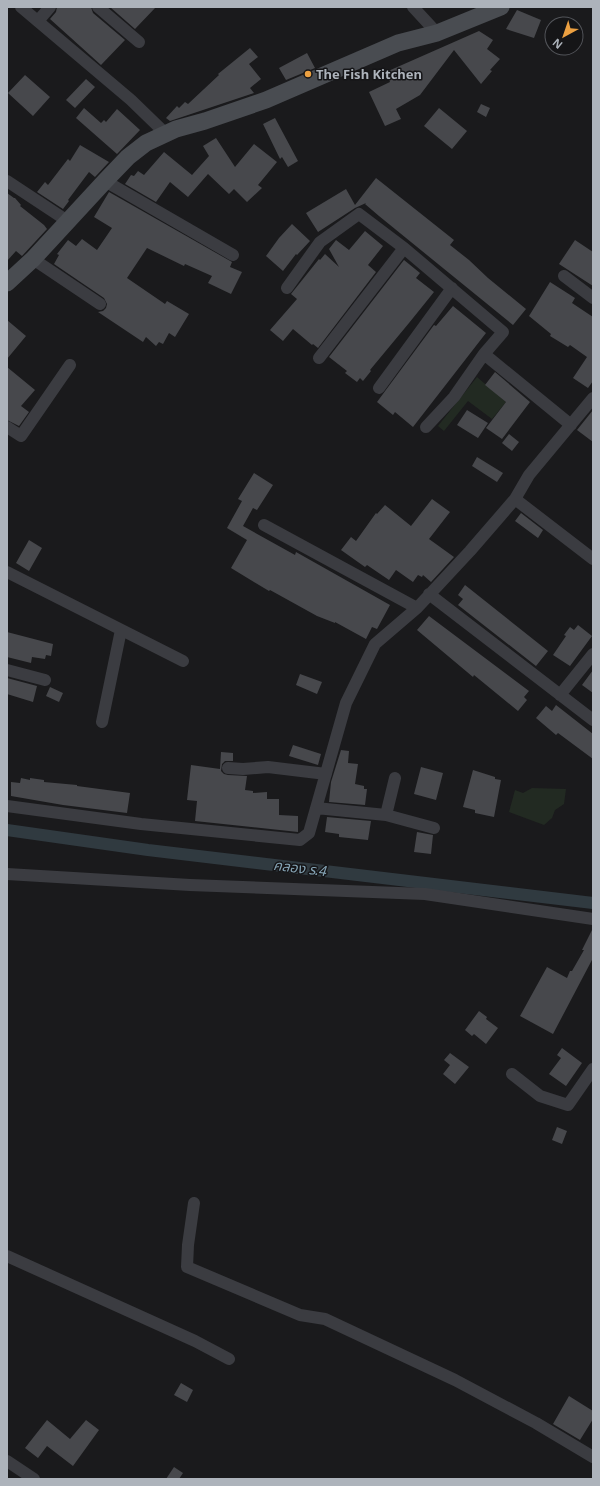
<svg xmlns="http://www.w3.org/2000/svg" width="600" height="1486" viewBox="0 0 600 1486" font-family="'Noto Sans','Noto Sans Thai',sans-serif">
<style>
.green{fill:#222a22}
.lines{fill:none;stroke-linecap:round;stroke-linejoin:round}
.canal{stroke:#303a40;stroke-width:12}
.building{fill:#47484c}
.street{stroke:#3b3c41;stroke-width:12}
.secondary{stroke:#494c51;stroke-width:17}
.poi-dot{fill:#eca041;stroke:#151517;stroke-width:1.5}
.labels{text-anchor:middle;stroke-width:3;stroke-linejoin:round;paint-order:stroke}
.poi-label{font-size:13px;font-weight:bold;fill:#adb3bb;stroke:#151517;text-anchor:start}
.water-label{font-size:14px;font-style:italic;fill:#85a3b4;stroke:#151517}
</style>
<rect width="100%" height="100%" fill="#1a1a1c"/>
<path class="green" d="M477,377l29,25 -14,17 -24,-18 -24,30 -6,-5z
M532,788l34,1 -2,15 -9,6 -3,8 -8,7 -35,-13 6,-22 8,3z"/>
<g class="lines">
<path class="canal" d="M7,830l141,20 445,53"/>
</g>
<path class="building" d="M57,7h34l2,6 32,27 -24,25 -51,-46 6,-7z
M110,7h46l-21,22z
M517,10l24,10 -7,18 -28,-9z
M479,31l14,9 -6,9 13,10 -10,11 2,1 -11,13 -27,-34 -34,45 -24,14 5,10 -16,7 -16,-34 21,-10 -4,-10z
M250,48l8,9 -9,7 12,15 -11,9 4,5 -84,28 -4,-3 11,-12 2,2 6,-6 3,2 31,-29 -1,-1z
M307,53l8,15 -29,12 -7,-12z
M25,75l25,22 -17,19 -25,-23z
M86,79l9,8 -20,21 -9,-8z
M481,104l9,4 -4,9 -9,-5z
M84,108l17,15 3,-3 2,2 11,-13 23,21 -23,24 -41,-36z
M439,108l28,23 -15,18 -28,-23z
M275,118l23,43 -10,6 -6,-10 -2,2 -17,-35z
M216,138l19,29 19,-23 23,18 -19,23 4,3 -15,14 -13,-13 -5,5 -21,-20 -20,23 -18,-15 -14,20 -31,-18 6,-9 3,1 4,-5 6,4 20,-23 28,23 17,-19 -6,-10z
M80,145l29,17 -14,15 -6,-5 -21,28 1,1 -6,8 -26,-17 8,-10 3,3 20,-26 2,2z
M376,178l78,62 -4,5 19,15 19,18 38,31 -13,16 -134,-109 -14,-12 1,-1 -11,5 -37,24 -12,-19 40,-24 9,16z
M109,192l123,70 -2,5 12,5 -11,22 -23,-11 4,-7 -27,-12 -1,2 -37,-18 -20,30 38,26 2,-3 22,13 -14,23 -6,-4 -6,11 -4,-2 -3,4 -10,-9 -3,5 -45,-30 5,-1 3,-3 1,-4 -3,-6 -50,-34 5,-9 -2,-1 11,-14 8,6 6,-7 15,11 15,-22 -18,-11z
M7,193l7,5h1l6,7 -1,1 24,19 3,4 -25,27 -6,-5 -9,10z
M292,224l18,17 -13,14 -1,-1 -13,17 -17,-15 13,-18z
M365,231l18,15 -15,19 8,7 -58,76 -5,-4 -1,1 -19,-16 -10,12 -13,-11 27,-31 -6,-5 28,-35 1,1 5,-6 14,13 -10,-18 7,-9 13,10z
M575,240l18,12v34l-34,-22z
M404,260l16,13 -4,5 18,14 -25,31 -39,47 1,1 -8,10 -3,-3 -3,4 -12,-9 2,-2 -18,-14z
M550,282l25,16 -3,5 21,14v64l-5,7 -15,-10 14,-21 -17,-12 -2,2 -18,-11 1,-2 -22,-18z
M453,306l33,27 -73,94 -18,-15 -2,3 -16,-13 57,-77 2,1z
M7,320l19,16 -19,23z
M7,367l28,23 -14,16 8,6 -10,14 -12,-6z
M495,372l35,30 -28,37 -16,-11 20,-26 -21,-17z
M467,410l21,13 -10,15 -21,-13z
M593,410v32l-16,-12z
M509,434l10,8 -7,9 -10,-8z
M477,457l26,16 -6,9 -25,-16z
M254,473l19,12 -16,25 -4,-2 -10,18 52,29 1,-3 94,53 -13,24 -5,-2 -6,12 -31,-17v1l-18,-7 -47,-26 -1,1 -38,-23 16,-28 -20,-12 15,-27 -4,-2z
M432,499l18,13 -21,27 25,18 -23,25 -8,-7 -1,2 -4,-2 -5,7 -17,-12 -7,10 -22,-15 -2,2 -24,-17 10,-13 5,4 20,-28 1,1 8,-9 26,21z
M521,513l22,17 -5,8 -23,-17z
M29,540l13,8 -13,23 -13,-8z
M465,585l83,66 -12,15 -78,-61 5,-6 -5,-4z
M429,616l100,75 -5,6 3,3 -9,11 -44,-36 -1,2 -56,-47z
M578,625l14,11 -22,30 -17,-11 13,-19 -2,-1 6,-8 4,3z
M7,632l46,12 -2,12 -5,-1 -1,4 -13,-2 -1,6 -24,-6z
M593,670v23l-11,-8z
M300,674l22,8 -5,12 -21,-9z
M7,678l30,8 -4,16 -26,-8z
M50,687l13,6 -4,9 -13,-6z
M556,705l37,29v25l-35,-26 -2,2 -20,-17 10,-12 6,5z
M293,745l28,9 -3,11 -29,-9z
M341,750l8,1 -1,12 10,1 -3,20 9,2v3h3l-2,16 -36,-3 2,-20z
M221,752l12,1v8h-8l-3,3 -1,7 3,3 4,1 19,1 -2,14 8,1v2l14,-1v7h12v16l19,1v16l-103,-11 2,-20 -10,-1 4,-35 29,4z
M421,767l22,6 -7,27 -22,-6z
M473,770l22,7v2l6,1 -7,37 -19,-4v-3l-12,-3z
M21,778l9,2v-2l14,2v2l33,3v1l53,7 -3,20 -64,-8 -52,-9v-14l9,1z
M327,817l44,4 -3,19 -29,-3v-3l-14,-2z
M417,832l16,3 -2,19 -17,-2z
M593,928v30l-40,76 -33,-18 27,-49 20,11 3,-7h2l12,-21h-2z
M479,1011l8,6 -1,2 12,9 -12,16 -12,-10 -2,2 -7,-6z
M562,1048l20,15 -16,23 -17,-12 12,-16 -4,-3z
M450,1053l19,14 -14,17 -12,-10 7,-9 -6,-5z
M557,1127l10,4 -5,13 -10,-4z
M181,1383l12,7 -6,12 -13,-7z
M569,1396l24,15v8l-13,21 -27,-16z
M47,1420l23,19 16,-19 13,10 -26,36 -26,-20 -9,12 -13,-10z
M174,1467l9,6 -4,6h-13z"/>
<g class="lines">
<path class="street" d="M21,7l110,93 34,33
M98,7l41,35
M413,7l24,26
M38,21l12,-14
M7,181l62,41
M105,181l128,74
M33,259l67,45
M564,276l29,22
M287,288l33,-46 39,-28 45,34 99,84 -19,22 87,71
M319,358l85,-110
M379,388l73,-100
M7,427l14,9 49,-71
M426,427l28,-30 30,-43
M515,499l78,60
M264,525l153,83
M7,572l176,89
M429,594l164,126
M7,670l38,10
M560,695l33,-41
M102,722l19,-92
M228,768l15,1 25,-2 58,7
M7,806l134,18 159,16 9,-7 37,-130 29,-59 42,-36 53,-57 45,-52 14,-24 64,-77
M316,808l70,7 48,13
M386,815l9,-37
M7,874l183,11 235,9 168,25
M512,1074l28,22 28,9 25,-36
M194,1203l-6,42 -1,22 113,48 25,4 130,61 81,43 57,34
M7,1256l188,85 34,18
M7,1461l27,18"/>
<path class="secondary" d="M7,283l26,-24 72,-78 23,-24 18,-14 30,-14 29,-8 61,-21 132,-57 39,-10 64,-26"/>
</g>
<circle class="poi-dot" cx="308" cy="74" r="4"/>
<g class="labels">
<g class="poi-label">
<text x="316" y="79">The Fish Kitchen</text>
</g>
<g class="water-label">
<text transform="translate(300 868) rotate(7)" y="5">คลอง ร.4</text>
</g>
</g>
<rect width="600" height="1486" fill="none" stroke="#adb3bb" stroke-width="16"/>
<g transform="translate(564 36) rotate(220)"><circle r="19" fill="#151517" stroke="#525459"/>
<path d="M0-3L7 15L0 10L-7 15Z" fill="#eca041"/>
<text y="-6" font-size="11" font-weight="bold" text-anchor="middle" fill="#adb3bb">N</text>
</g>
</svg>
